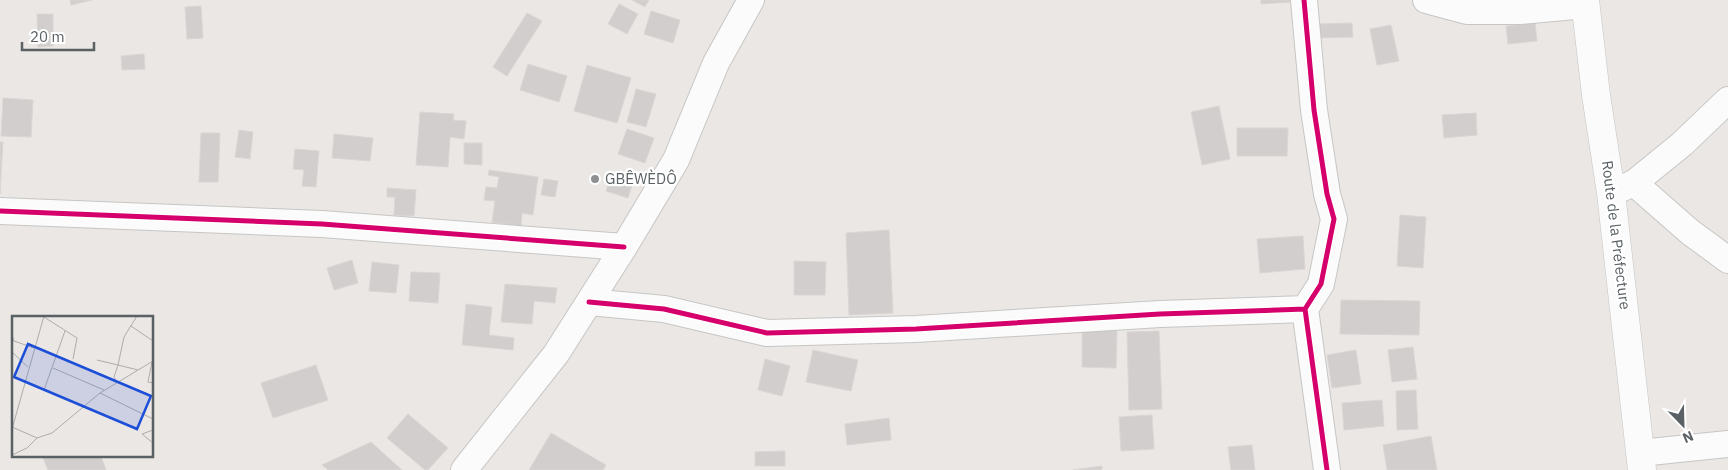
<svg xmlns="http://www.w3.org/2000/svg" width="1728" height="470" viewBox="0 0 1728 470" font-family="'IBM Plex Sans',sans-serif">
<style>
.building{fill:#d1cecd;stroke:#dad6d4}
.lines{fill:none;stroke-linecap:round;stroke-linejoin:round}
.street-casing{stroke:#c6c6c5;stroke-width:28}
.secondary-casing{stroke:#c4c5c4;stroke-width:29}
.street{stroke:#fcfbfb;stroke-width:26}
.secondary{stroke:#fcfbfb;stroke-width:28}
.cycleway-casing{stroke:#fff;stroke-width:8}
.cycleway{stroke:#d6006c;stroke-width:5}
.poi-dot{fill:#8d9091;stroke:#fff;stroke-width:2}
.labels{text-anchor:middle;stroke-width:4.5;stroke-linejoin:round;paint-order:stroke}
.poi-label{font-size:15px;fill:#5a6164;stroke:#fff;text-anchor:start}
.street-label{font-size:15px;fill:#5a6164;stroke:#fff}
.inset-road{fill:none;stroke:#adadad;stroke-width:1}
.view{fill:#1d4ed8;fill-opacity:0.15;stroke:#1d4ed8;stroke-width:2.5}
.inset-edge{fill:none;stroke:#5a6164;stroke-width:2.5}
</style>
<rect width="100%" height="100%" fill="#ebe7e4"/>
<path class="building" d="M70,0h22l-21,5z
M632,0h17l-4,7z
M1261,0h29v2l-29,2z
M619,4l19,10 -11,20 -19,-10z
M201,6l2,32 -16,1 -2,-32z
M651,11l29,9 -7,23 -29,-9z
M527,13l15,8 -35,55 -14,-9z
M37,14h16v32l-15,1z
M1352,23l1,14 -34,1v-14z
M1535,23l2,18 -29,3 -2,-18z
M1391,25l8,36 -22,4 -7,-36z
M144,54l1,15 -23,1 -1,-14z
M528,64l39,12 -8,26 -39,-12z
M587,65l44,13 -14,45 -43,-12z
M636,89l20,5 -10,33 -19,-5z
M3,98l30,2 -2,37 -30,-1z
M1219,106l11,53 -28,6 -11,-53z
M420,112l34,2 -1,6 13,1 -2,18 -14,-2 -2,30 -32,-2z
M1476,113l1,22 -33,3 -2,-23z
M1237,128h51l-1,28h-50z
M627,129l27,9 -9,25 -27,-9z
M239,130l14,2 -3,27 -15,-2z
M201,133h19l-2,49h-19z
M334,134l39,4 -3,23 -38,-3z
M0,142h3l-3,52z
M464,143h18v22l-18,-1z
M295,149l24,2 -3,36 -14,-1 2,-16 -11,-1z
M489,170l49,7 -5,38 -11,-2 -1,13 -29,-4 3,-21 -11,-1 2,-13 11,1 2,-11 -11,-2z
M611,176l22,6 -5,16 -22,-7z
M544,179l14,2 -3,16 -14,-2z
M387,188l29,2 -2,26 -20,-1 1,-18h-8z
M1400,215l26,2 -3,51 -26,-2z
M889,230l4,83 -44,2 -3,-82z
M1303,236l2,33 -45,4 -3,-34z
M352,260l6,23 -24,7 -7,-22z
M794,261l32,1 -1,33h-31z
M372,262l27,3 -3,28 -27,-2z
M411,272l29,1 -2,30 -29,-2z
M505,284l52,4 -2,15 -21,-2 -2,23 -31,-2z
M1341,300l79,1 -1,34 -79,-1z
M466,304l26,3 -3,28 25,3 -1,12 -51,-5z
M1082,330h35l-1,38 -34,-1z
M1159,331l3,78 -33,1 -2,-78z
M1413,347l4,32 -25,3 -4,-32z
M813,350l45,10 -7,31 -45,-9z
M1356,350l5,34 -29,4 -5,-33z
M765,359l25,7 -8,30 -24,-6z
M316,365l12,35 -55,18 -12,-35z
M1416,390l2,39 -21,1 -1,-39z
M1382,400l2,26 -40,4 -2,-27z
M408,414l40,34 -20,22h-3l-38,-32z
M1152,415l2,34 -33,2 -2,-34z
M889,418l2,22 -44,5 -2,-21z
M551,433l55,32 -3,5h-74z
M1431,436l6,34h-50l-4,-25z
M371,442l31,28h-74l-6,-5z
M1252,445l3,25h-24l-3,-23z
M785,451v15h-30v-14z
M47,456h54l5,14h-58l-5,-12z
M1102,466v4h-29z"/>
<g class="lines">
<g class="street-casing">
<path id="street" d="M1304,0l10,110 13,84 7,25 -13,65 -16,25 22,161
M1426,0l41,11h53l66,-6
M1634,183l48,-39 46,-44
M1611,193l23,-10 56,49 38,28
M0,211l322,13 302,23
M589,302l75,7 103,24 149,-4 244,-15 145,-5
M1640,453l88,-9
M464,470l92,-116 68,-107 52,-87 40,-97 35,-63"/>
</g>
<g class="secondary-casing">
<path id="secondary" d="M1585,0l11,95 15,98 31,277"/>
</g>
<use href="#street" class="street"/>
<use href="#secondary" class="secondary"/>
<g class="cycleway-casing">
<path id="cycleway" d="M1304,0l10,110 13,84 7,25 -13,65 -16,25 22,161
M0,211l322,13 302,23
M589,302l75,7 103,24 149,-4 244,-15 145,-5"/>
</g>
<use href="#cycleway" class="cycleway"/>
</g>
<circle class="poi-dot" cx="595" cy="179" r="5"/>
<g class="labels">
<g class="poi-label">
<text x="605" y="184">GBÊWÈDÔ</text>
</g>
<g class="street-label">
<text transform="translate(1616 235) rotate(83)" y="5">Route de la Préfecture</text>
</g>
</g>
<g transform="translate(12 316)">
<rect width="141" height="141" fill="#ebe7e4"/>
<path class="inset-road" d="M125,0l-13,21 -6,28 20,5M32,1l33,21 -4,21M119,10l22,15M0,19l2,6 20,7M0,36l16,15M85,44l21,5 -4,12 3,6M140,46l-4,20 5,1M41,52l51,22M12,65l20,9 21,-59M88,77l53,26M0,111l25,11M0,113l32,-113M141,114l-11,4 11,9M0,139l15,-7 10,-10 15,-5 48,-40 53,-32"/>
<path class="view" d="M16,28l123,52 -14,33 -123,-52z"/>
<rect width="141" height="141" class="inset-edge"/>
</g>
<g transform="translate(1683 425) rotate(157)" stroke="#ffffff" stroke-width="4" paint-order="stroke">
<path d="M0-4L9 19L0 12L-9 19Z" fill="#5a6164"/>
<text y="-8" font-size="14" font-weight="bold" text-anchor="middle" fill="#5a6164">N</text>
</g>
<path d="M22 42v8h72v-8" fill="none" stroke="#5a6164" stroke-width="2.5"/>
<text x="30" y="42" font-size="15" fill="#5a6164" stroke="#ffffff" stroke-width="4" paint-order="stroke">20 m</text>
</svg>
